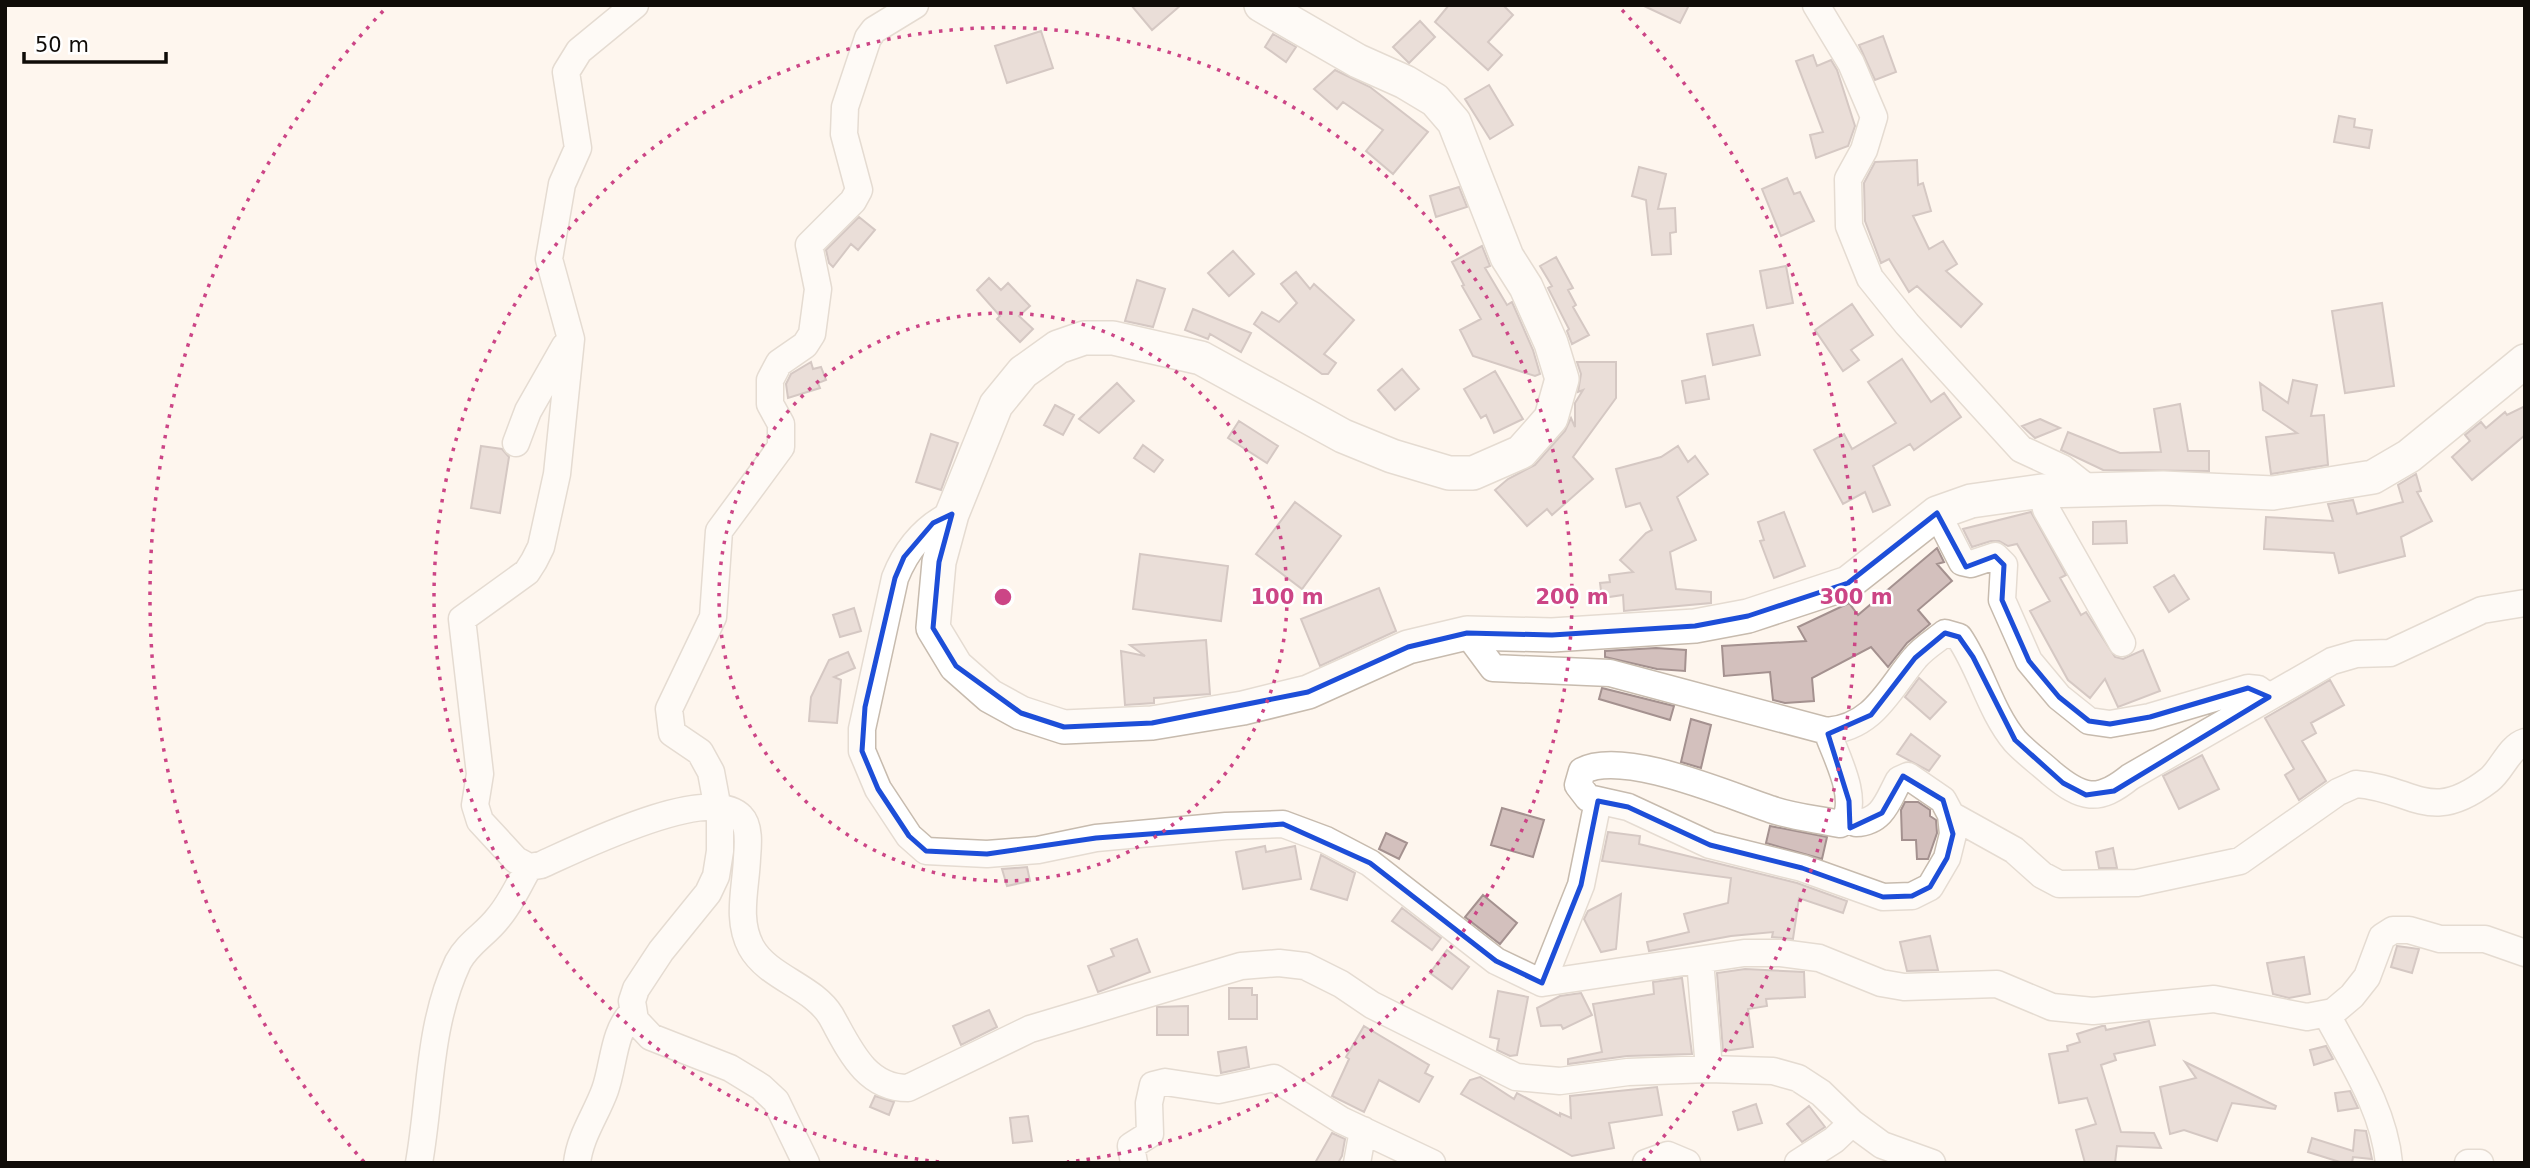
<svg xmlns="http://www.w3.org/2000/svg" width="2530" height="1168" viewBox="0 0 2530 1168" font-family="'DejaVu Sans',sans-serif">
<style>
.building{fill:#d3c0bd;stroke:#a4918f;stroke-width:2}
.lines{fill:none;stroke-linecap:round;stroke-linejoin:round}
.minor-casing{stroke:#c7bbae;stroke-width:29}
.major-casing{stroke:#c7bbae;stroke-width:36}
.minor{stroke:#fff;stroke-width:26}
.major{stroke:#fff;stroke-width:33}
.marked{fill:none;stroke:#1d4ed8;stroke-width:5;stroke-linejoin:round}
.ring{fill:none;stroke:#cc4586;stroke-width:3.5;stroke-dasharray:3.5 7}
.centre{fill:#cc4586;stroke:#fff;stroke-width:3.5}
.ring-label{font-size:21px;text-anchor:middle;font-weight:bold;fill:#cc4586;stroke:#fff;stroke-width:5;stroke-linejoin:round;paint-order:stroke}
</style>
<rect width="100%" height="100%" fill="#fef6ee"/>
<path class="building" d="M1131,5h50l-29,25z
M1449,5h54l10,10 -25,27 14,13 -14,15 -53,-48z
M1642,5h47l-9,18z
M1420,21l15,16 -26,26 -16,-16z
M1041,31l12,37 -46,15 -12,-37z
M1273,34l23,13 -10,15 -21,-15z
M1883,36l13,36 -21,8 -16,-35z
M1813,55l4,11 14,-6 6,10 18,56 -7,20 -32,12 -6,-23 13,-3 -27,-71z
M1335,70l35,17 58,45 -35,42 -27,-23 17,-21 -40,-28 -6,7 -23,-20z
M1489,85l24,40 -23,14 -25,-40z
M2339,116l16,3 -1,8 18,3 -3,18 -35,-6z
M1917,160l1,25 5,-2 8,28 -18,5 16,33 14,-8 14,23 -11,7 36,33 -21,23 -44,-41 -8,6 -20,-33 -8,4 -16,-42 -1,-38 11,-21z
M1639,167l27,7 -8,35 17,-1 1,24 -6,1 1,21 -19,1 -6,-55 -14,-4z
M1787,178l7,16 6,-2 14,29 -33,15 -19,-47z
M1459,187l8,20 -31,10 -6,-21z
M859,217l16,13 -17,20 -7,-6 -18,23 -4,-4 -3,-13z
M1482,246l8,20 -5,2 22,37 5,-3 21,48 7,24 -5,2 -62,-20 -13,-26 21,-11 -19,-33 2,-1 -12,-23z
M1233,251l21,23 -25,22 -21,-23z
M1556,257l17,31 -5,2 8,15 -3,2 16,28 -17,9 -5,-13 2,-2 -21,-41 4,-2 -12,-20z
M1786,266l7,37 -26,5 -7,-37z
M1296,272l14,17 4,-5 40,36 -30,34 12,9 -8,11h-6l-68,-50 8,-12 17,10 18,-19 -16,-19z
M989,278l12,12 7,-7 22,23 -11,10 14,13 -13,13 -23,-23 3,-3 -23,-26z
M1137,280l28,9 -12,38 -28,-6z
M2382,303l12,83 -49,7 -13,-82z
M1852,304l21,31 -22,15 8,10 -16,11 -28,-41z
M1193,309l58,24 -10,19 -31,-18 -2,5 -23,-9z
M1753,325l7,30 -47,10 -6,-31z
M1902,359l29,43 13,-9 17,24 -47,33 -4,-6 -37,22 17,39 -17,7 -8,-20 -22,12 -29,-54 30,-16 8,15 44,-26 -28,-41z
M811,362l2,7 8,-2 5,13 -8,3 2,5 -32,10 -2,-14 5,-10z
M1577,362h39v36l-43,59 20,22 -41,36 -5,-6 -20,17 -32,-36 13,-11 27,-14 30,-34 6,-13 4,9v-24l8,-13 -5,2 3,-18z
M1402,369l17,20 -24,21 -17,-20z
M1495,371l28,48 -29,14 -8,-18 -5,3 -17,-29z
M1705,376l4,23 -23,4 -4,-22z
M2293,380l24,5 -6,31 13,-1 4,50 -57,9 -5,-37 31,-4 -34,-23 -3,-27 28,20z
M1117,383l17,18 -35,32 -20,-14z
M2180,404l8,47h21v20l-106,-1 -42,-20 7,-18 52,21 41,-1 -7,-43z
M1055,405l19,10 -11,20 -19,-10z
M2525,406v29l-53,45 -20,-23 18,-16 -5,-6 16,-13 5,6 19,-16 2,3z
M2040,419l20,9 -25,10 -13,-12z
M1239,421l39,25 -11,17 -39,-25z
M931,434l27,9 -17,47 -25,-8z
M1143,445l20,15 -9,12 -20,-14z
M481,446l21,3 7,8 -9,56 -29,-5z
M1678,446l10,16 7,-6 13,18 -31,23 19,43 -26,12 6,37 35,3v11l-87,8 -1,-16 -21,3 -2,-15 10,-1 -1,-7 24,-3 -13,-12 26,-27 6,-3 -12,-27 -14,4 -10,-38 45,-12z
M2416,474l5,17 -4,1 15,29 -31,16 4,19 -66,17 -5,-20 -70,-4 2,-32 67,4 -5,-17 25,-4 4,14 46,-12 -5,-17z
M1295,502l46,34 -39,53 -46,-35z
M1784,512l21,54 -31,12 -14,-37 4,-1 -6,-18z
M2031,512l35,63 -6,3 21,37 5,-3 29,45 8,2 20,-9 17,41 -42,16 -13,-28 -15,19 -22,-18 -38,-69 20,-10 -33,-57 -9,2 -9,-5h-8l-19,6 -9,-18z
M2126,521l1,22 -34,1v-22z
M1937,548l7,14 -7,2 15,17 -34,29 12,14 -23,19 -19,24 -17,-20 -59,31 2,23 -29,2 -12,-3 -3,-28 -46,4 -2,-30 84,-5 -8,-14 51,-24 9,12z
M1140,554l88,12 -7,55 -88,-12z
M2174,575l15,24 -20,13 -15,-25z
M1379,588l17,43 -76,35 -19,-47z
M854,608l7,23 -21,6 -7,-22z
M1206,640l4,54 -56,4v5l-29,2 -4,-54 24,5 -15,-11z
M1656,648l30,2 -1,21 -28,-2 -52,-12v-6z
M848,652l7,16 -21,9 7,3 -4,43 -28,-2 2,-24 18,-37z
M1919,678l27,24 -16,17 -25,-22z
M2330,680l14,25 -33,18 5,10 -14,8 24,40 -27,19 -14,-25 9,-6 -29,-51z
M1602,688l72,18 -4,14 -71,-21z
M1691,719l20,6 -10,43 -20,-6z
M1911,734l29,22 -11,15 -32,-17z
M2202,755l17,34 -40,20 -16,-33z
M1905,802h13l12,8v6l6,4 1,13 -9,26h-11l-1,-19h-14l-1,-30z
M1502,808l42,12 -11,37 -42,-12z
M1770,826l57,11 -5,22 -56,-16z
M1608,832l32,4 -1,8 158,39 50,18 -4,12 -44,-15 -6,41 -21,-2 1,-5 -42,4 -82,15 -2,-9 42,-10 -5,-18 44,-11 3,-25 -129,-17z
M1386,833l21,10 -8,16 -20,-10z
M1265,846l1,6 29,-6 6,33 -58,10 -7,-37z
M2113,848l4,20h-18l-3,-16z
M1321,855l34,18 -8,27 -36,-11z
M1027,867l3,14 -23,5 -5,-17z
M1621,894l-5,55 -15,3 -17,-33 4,-8z
M1483,895l34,28 -17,21 -35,-27z
M1402,908l39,30 -9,12 -40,-29z
M1930,936l8,34 -31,1 -7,-29z
M1137,939l13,33 -52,20 -10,-26 26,-10 -3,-7z
M2397,946l22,3 -7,24 -21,-6z
M1447,950l22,17 -17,22 -22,-16z
M2304,957l6,37 -21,4 -16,-4 -6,-31z
M1745,969l59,3 1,25 -39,2 1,7 -19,3 5,38 -30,4 -6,-78z
M1682,978l10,76 -65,2 -59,8v-5l34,-7 -9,-48 61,-10 -1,-12z
M1229,988h23v7h5v24h-28z
M1498,991l30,6 -11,58 -7,1 -13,-6 2,-11 -9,-2z
M1581,993l11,22 -29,14 -2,-4 -20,1 -4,-18 23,-12z
M1188,1006v29h-31v-28z
M989,1010l8,17 -36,18 -8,-19z
M2149,1021l6,24 -41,9 2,6 -15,5 20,67 33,1 7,15 -44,-2 -2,17h-30l-9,-33 20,-6 -9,-26 -28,5 -10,-49 19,-3 -1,-5 13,-4 -3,-8 25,-8h3l1,4z
M1364,1026l65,39 -4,8 8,4 -14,25 -40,-22 -15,32 -32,-16 17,-37 -3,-2z
M2326,1046l7,13 -19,6 -4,-15z
M1246,1047l3,20 -28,6 -3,-21z
M2185,1062l91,44 -1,3 -43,-6 -15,38 -33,-11 -14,4 -10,-47 36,-9z
M1480,1077l34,22 3,-6 43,23v-3l11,5 -1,-22 87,-9 5,28 -53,8 5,25 -42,8 -111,-62 9,-14z
M2350,1091l8,17 -20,3 -3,-18z
M875,1096l19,6 -5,13 -19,-8z
M1756,1104l6,19 -24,7 -5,-18z
M1809,1106l16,21 -23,15 -15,-18z
M1028,1116l4,25 -19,2 -3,-25z
M2355,1130l11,1 6,28 -19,-2 -1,6h-9l-35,-11 4,-14 41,13z
M1332,1133l13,6 -3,17 -4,7h-23z"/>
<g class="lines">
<g class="minor-casing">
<path id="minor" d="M635,5l-56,46 -13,21 12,76 -16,36 -13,75 22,80 -14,135 -16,73 -7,14 -7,11 -65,47 18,155 -5,31 5,16 36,39 13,7 12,-2c38,-17 168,-82 200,-48 9,9 7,29 6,41 -1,30 -11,61 4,89 17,31 62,39 80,69 18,32 34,72 77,72l122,-59 211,-63 38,-3 26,3 36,18 31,21 144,72 44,4 68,-9 81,-3 64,2 25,7 23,15 31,30 30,22 50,18
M1816,5l35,58 23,54 -10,33 -16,29 1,47 21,52 37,46 114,125 41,19 28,22
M516,443l12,-32 37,-65
M2042,491l4,18 76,134
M1937,513l25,49 9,2 24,-8 9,9 -2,35 27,61 30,36 30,24 21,3 40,-7 98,-29 10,1 11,8
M952,514c-27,13 -46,36 -57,64l-33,151v22l16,38 31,47 17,15 61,3 51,-4 58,-12 130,-12 57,-2 43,16 44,23 126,98 46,22 202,-30h37l38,5 62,25 23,4 93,-3 55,23 41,4 121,-12 93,18 26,-5 19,-16 15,-19 15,-40 11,-7h16l31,9h45l40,14
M1467,633l26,35 117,5 217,58c47,-4 61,-41 88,-73 8,-10 20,-17 30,-25l14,4c22,32 31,74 56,104 11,12 24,21 36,32 31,26 47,30 79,4l202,-116 24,-7 34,-1 92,-43 43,-7
M1827,731c9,26 32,66 17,91l-4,2c-23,-5 -48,-7 -70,-15 -42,-14 -147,-60 -188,-38l-4,14 10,13 40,9 82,38 92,23 81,29 29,-1 18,-9 17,-29 6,-24 -2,-19
M1848,815l8,8c27,-1 32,-23 43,-43l9,-4 35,24 8,15 63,35 28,25 17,9 78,-1 103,-22 98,-69 18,-8c58,4 73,42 133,-4 13,-10 20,-33 36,-38
M1700,960l9,109
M1542,983l39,-98 17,-84
M2327,1015c25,47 57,94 62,148
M419,1163c12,-68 9,-137 39,-201 10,-19 28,-28 40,-44 13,-15 21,-34 31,-51
M577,1163c3,-27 19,-48 28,-73 9,-25 8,-59 28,-78
M806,1163l-30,-62 -15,-14 -31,-19 -79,-31 -16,-17 -3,-19 4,-12 25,-38 47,-58 8,-17 4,-25v-31l-9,-48 -11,-20 -28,-19 -3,-24 44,-92 6,-86 62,-84v-23l-11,-20v-24l9,-17 26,-18 7,-11 6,-45 -9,-44 44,-44 6,-11 -15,-56 1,-27 23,-69 6,-8 41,-25
M1134,1163l-3,-17 19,-12 -1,-31 4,-18 12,-3 53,8 56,-12 67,42 91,43
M1357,1163l6,-33
M1646,1163l22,-8 19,8
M1798,1163l36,-23 18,-17
M2468,1163h12"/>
</g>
<g class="major-casing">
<path id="major" d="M1261,5l97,56 47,21 30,18 19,22 53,135 19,30 25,56 11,36 -11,39 -30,34 -48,21h-24l-57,-17 -49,-20 -142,-78 -88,-20h-29l-26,9 -35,25 -27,33 -44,109 -13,48 -6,66 23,38 34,30 31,17 43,14 88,-4 91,-15 65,-16 100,-45 59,-14 85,2 143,-9 53,-10 100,-33 89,-70 34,-12 71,-10 121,-3 110,5 100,-16 36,-21 116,-95"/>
</g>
<use href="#minor" class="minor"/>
<use href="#major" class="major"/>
</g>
<path d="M0 0H2530V1168H0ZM1937,513l29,54 29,-11 9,9 -2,35 27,61 30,36 30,24 21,3 40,-7 98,-29 21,9 -155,94 -28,4 -23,-12 -48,-43 -42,-83 -14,-20 -14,-4 -30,25 -44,57 -43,19 21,67 1,27 32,-15 21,-37 40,24 10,34 -6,24 -17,29 -18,9 -29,1 -81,-29 -92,-23 -82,-38 -30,-6 -17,84 -39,98 -46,-22 -126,-98 -87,-39 -187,14 -109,16 -61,-3 -17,-15 -31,-47 -16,-38 3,-44 30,-129 9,-21 29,-34 19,-9 -13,48 -6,66 23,38 65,47 43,14 88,-4 156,-31 100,-45 59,-14 85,2 143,-9 53,-10 100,-33z" fill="#fef6ee" fill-opacity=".55" fill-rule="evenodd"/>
<path class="marked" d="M1937,513l29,54 29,-11 9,9 -2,35 27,61 30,36 30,24 21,3 40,-7 98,-29 21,9 -155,94 -28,4 -23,-12 -48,-43 -42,-83 -14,-20 -14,-4 -30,25 -44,57 -43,19 21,67 1,27 32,-15 21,-37 40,24 10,34 -6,24 -17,29 -18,9 -29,1 -81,-29 -92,-23 -82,-38 -30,-6 -17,84 -39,98 -46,-22 -126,-98 -87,-39 -187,14 -109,16 -61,-3 -17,-15 -31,-47 -16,-38 3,-44 30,-129 9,-21 29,-34 19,-9 -13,48 -6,66 23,38 65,47 43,14 88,-4 156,-31 100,-45 59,-14 85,2 143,-9 53,-10 100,-33z"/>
<g class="ring">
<circle cx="1003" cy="597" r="284"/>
<path d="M939 1162A569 569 0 1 1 1067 1162"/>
<path d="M364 1162A853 853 0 0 1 384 10M1622 10A853 853 0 0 1 1642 1162"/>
</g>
<circle cx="1003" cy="597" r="10" class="centre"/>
<g class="ring-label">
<text x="1287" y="604">100 m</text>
<text x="1572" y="604">200 m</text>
<text x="1856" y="604">300 m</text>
</g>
<rect width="2530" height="1168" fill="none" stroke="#100c08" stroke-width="14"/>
<path d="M24 52v10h142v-10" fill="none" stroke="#100c08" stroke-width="3.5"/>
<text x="35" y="52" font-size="21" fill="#100c08" stroke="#ffffff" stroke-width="5" paint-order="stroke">50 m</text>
</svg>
